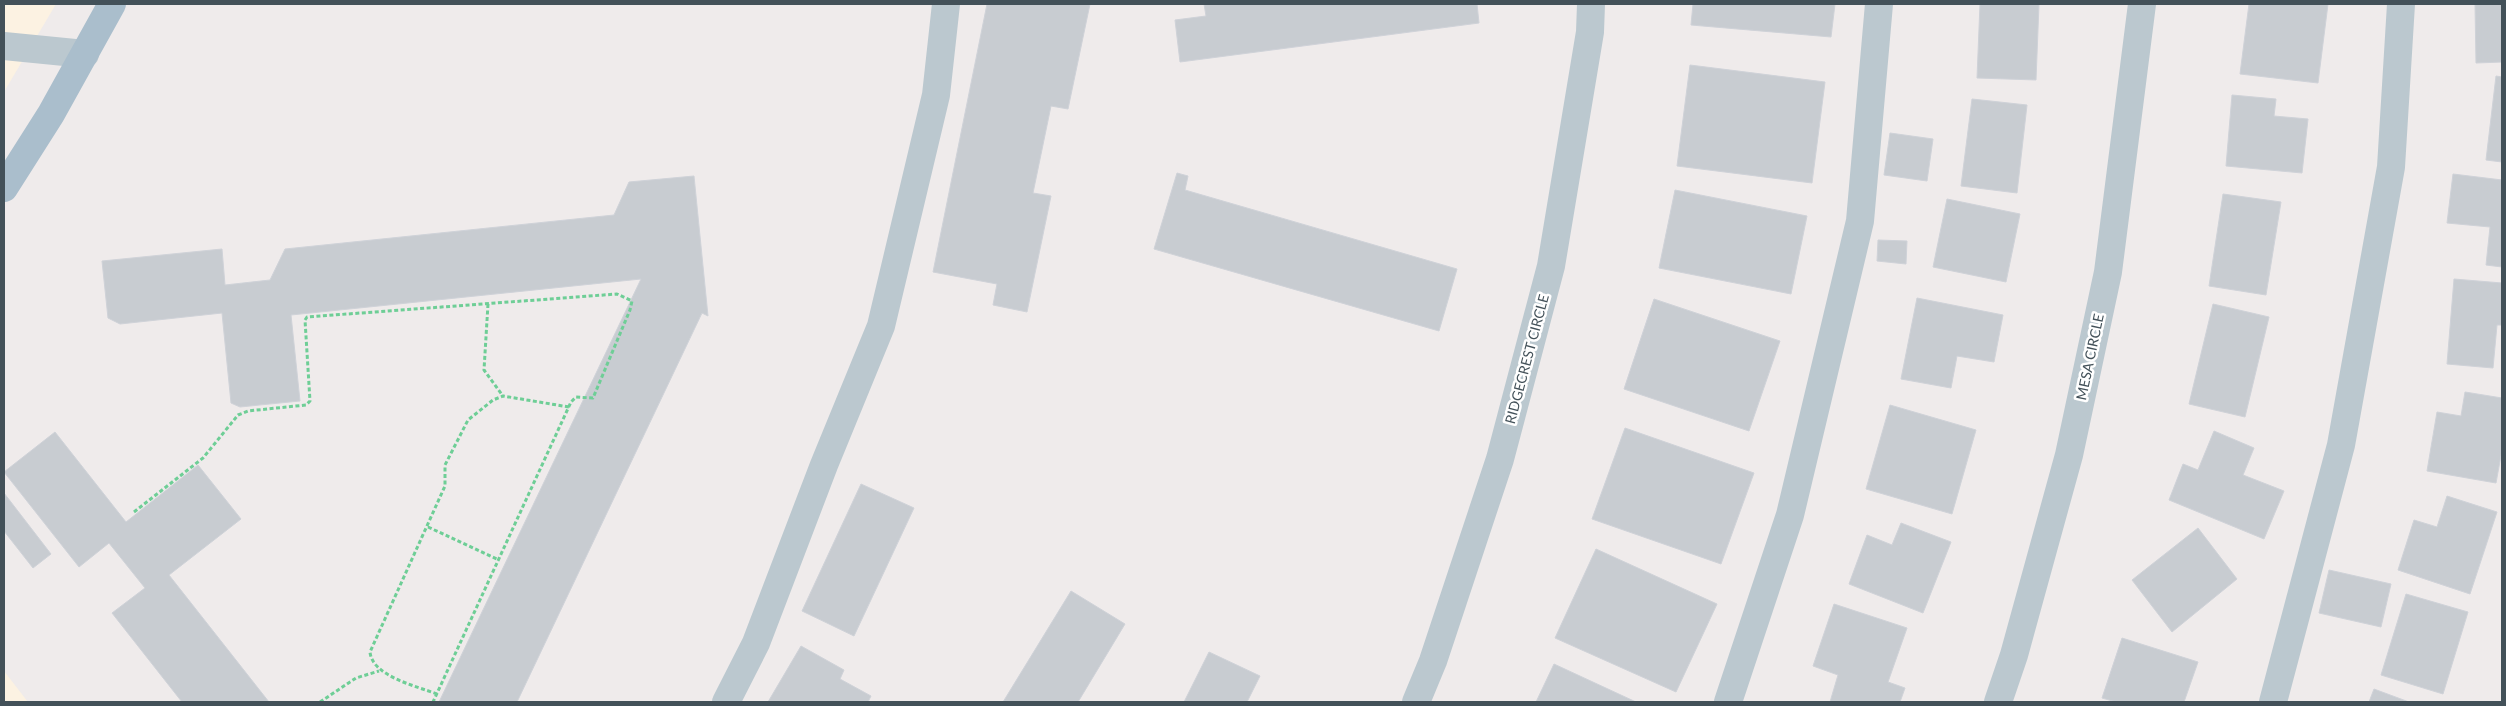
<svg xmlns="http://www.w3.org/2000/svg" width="2506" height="706" viewBox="0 0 2506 706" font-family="Lato,sans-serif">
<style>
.commercial{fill:#fcf2e2}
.building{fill:#c8ccd1;stroke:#cfd2d8}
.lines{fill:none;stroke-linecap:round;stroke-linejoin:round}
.path{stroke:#6ece96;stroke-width:3;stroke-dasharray:4 2.5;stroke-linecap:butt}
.minor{stroke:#bbc8cf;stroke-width:28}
.major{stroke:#aabecc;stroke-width:28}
.labels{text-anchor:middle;stroke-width:5;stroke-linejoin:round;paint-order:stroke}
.street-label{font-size:14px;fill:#435159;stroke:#fff}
</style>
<rect width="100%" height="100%" fill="#efebeb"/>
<path class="commercial" d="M4,4h52l-52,88z
M4,671l24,31h-24z"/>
<path class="building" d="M987,4h103l-22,105 -17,-3 -18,87 18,3 -24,116 -34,-7 4,-21 -64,-12z
M1204,4h273l2,19 -299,39 -5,-42 31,-4z
M1693,4h142l-4,33 -140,-12z
M1980,4h59l-3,76 -59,-2z
M2249,4h79l-10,79 -78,-9z
M2475,4h27v58l-26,1z
M1690,65l135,17 -13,101 -135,-17z
M2496,76l6,1v85l-16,-2z
M2232,95l44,4 -2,17 34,3 -6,54 -76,-7z
M1972,99l55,6 -10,88 -56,-7z
M1890,133l43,6 -6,42 -43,-6z
M1177,173l11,3 -3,14 272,79 -18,62 -285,-82z
M2453,174l49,6v87l-16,-2 4,-38 -43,-4z
M694,176l14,140 -6,-3 -185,389h-78l202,-423 -350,36 9,86 -60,6 -9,-4 -9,-90 -102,11 -12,-6 -6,-57 120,-12 3,36 45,-5 15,-31 329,-34 15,-33z
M1675,190l132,26 -16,78 -132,-26z
M2223,194l58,8 -15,93 -57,-9z
M1947,199l73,15 -14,68 -73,-15z
M1878,240l29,1 -1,23 -29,-3z
M2454,279l48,4v42h-5l-4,43 -46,-4z
M1917,298l86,17 -9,47 -37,-6 -6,32 -50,-9z
M1654,299l126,42 -31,90 -125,-42z
M2213,304l56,13 -24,100 -56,-13z
M2465,392l37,6v52l-6,33 -69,-12 10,-59 24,4z
M1890,405l86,25 -24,84 -86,-25z
M1625,428l129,45 -33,91 -129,-45z
M2214,431l40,17 -11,27 41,16 -20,48 -95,-39 14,-36 15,6z
M55,432l71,90 72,-57 43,54 -72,56 100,127h-87l-70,-89 33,-25 -36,-45 -30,24 -75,-95z
M861,484l53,24 -60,128 -52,-25z
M4,493l47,61 -18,14 -29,-37z
M2447,496l50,16 -27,82 -72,-24 16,-50 23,7z
M1901,523l50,19 -28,71 -74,-29 18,-49 25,10z
M2198,528l39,51 -65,53 -40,-52z
M1596,549l121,55 -41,88 -121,-54z
M2329,570l62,14 -10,43 -62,-14z
M1071,591l54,33 -47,78h-75z
M2406,594l62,18 -25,82 -62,-19z
M1834,604l73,24 -19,54 17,6 -5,14h-70l8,-27 -25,-9z
M2122,638l76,24 -14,40h-68l-14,-4z
M801,646l43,24 -4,9 31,17 -3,6h-100z
M1209,652l51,24 -13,26h-63z
M1554,664l82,38h-100z
M2374,689l35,13h-40z"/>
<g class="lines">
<path class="path" d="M488,304l-4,66 19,26
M134,512l69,-54 35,-43 10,-4 58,-6 4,-4 -5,-81 2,-3 310,-23 15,7 -2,9 -37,88 -17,-1 -5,5 -138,300
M428,527l71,33
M437,694c-21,-8 -65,-18 -67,-42l75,-166v-21l23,-45 25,-20 10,-4 66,11
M320,702l36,-24 23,-7"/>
<path class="minor" d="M4,46l81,8
M726,702l30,-59 68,-178 57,-139 55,-231 10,-91
M1416,702l17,-41 67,-202 51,-193 39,-234 1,-28
M1728,702l62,-187 70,-294 19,-217
M1998,702l16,-47 55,-200 39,-183 34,-268
M2273,702l68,-257 50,-278 10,-163"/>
<path class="major" d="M4,188l47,-74 61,-110"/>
</g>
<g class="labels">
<g class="street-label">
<text transform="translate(2090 357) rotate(-78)" y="5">MESA CIRCLE</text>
<text transform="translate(1527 359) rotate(-75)" y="5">RIDGECREST CIRCLE</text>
</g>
</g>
<rect width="2506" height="706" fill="none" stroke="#435159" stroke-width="10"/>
</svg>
